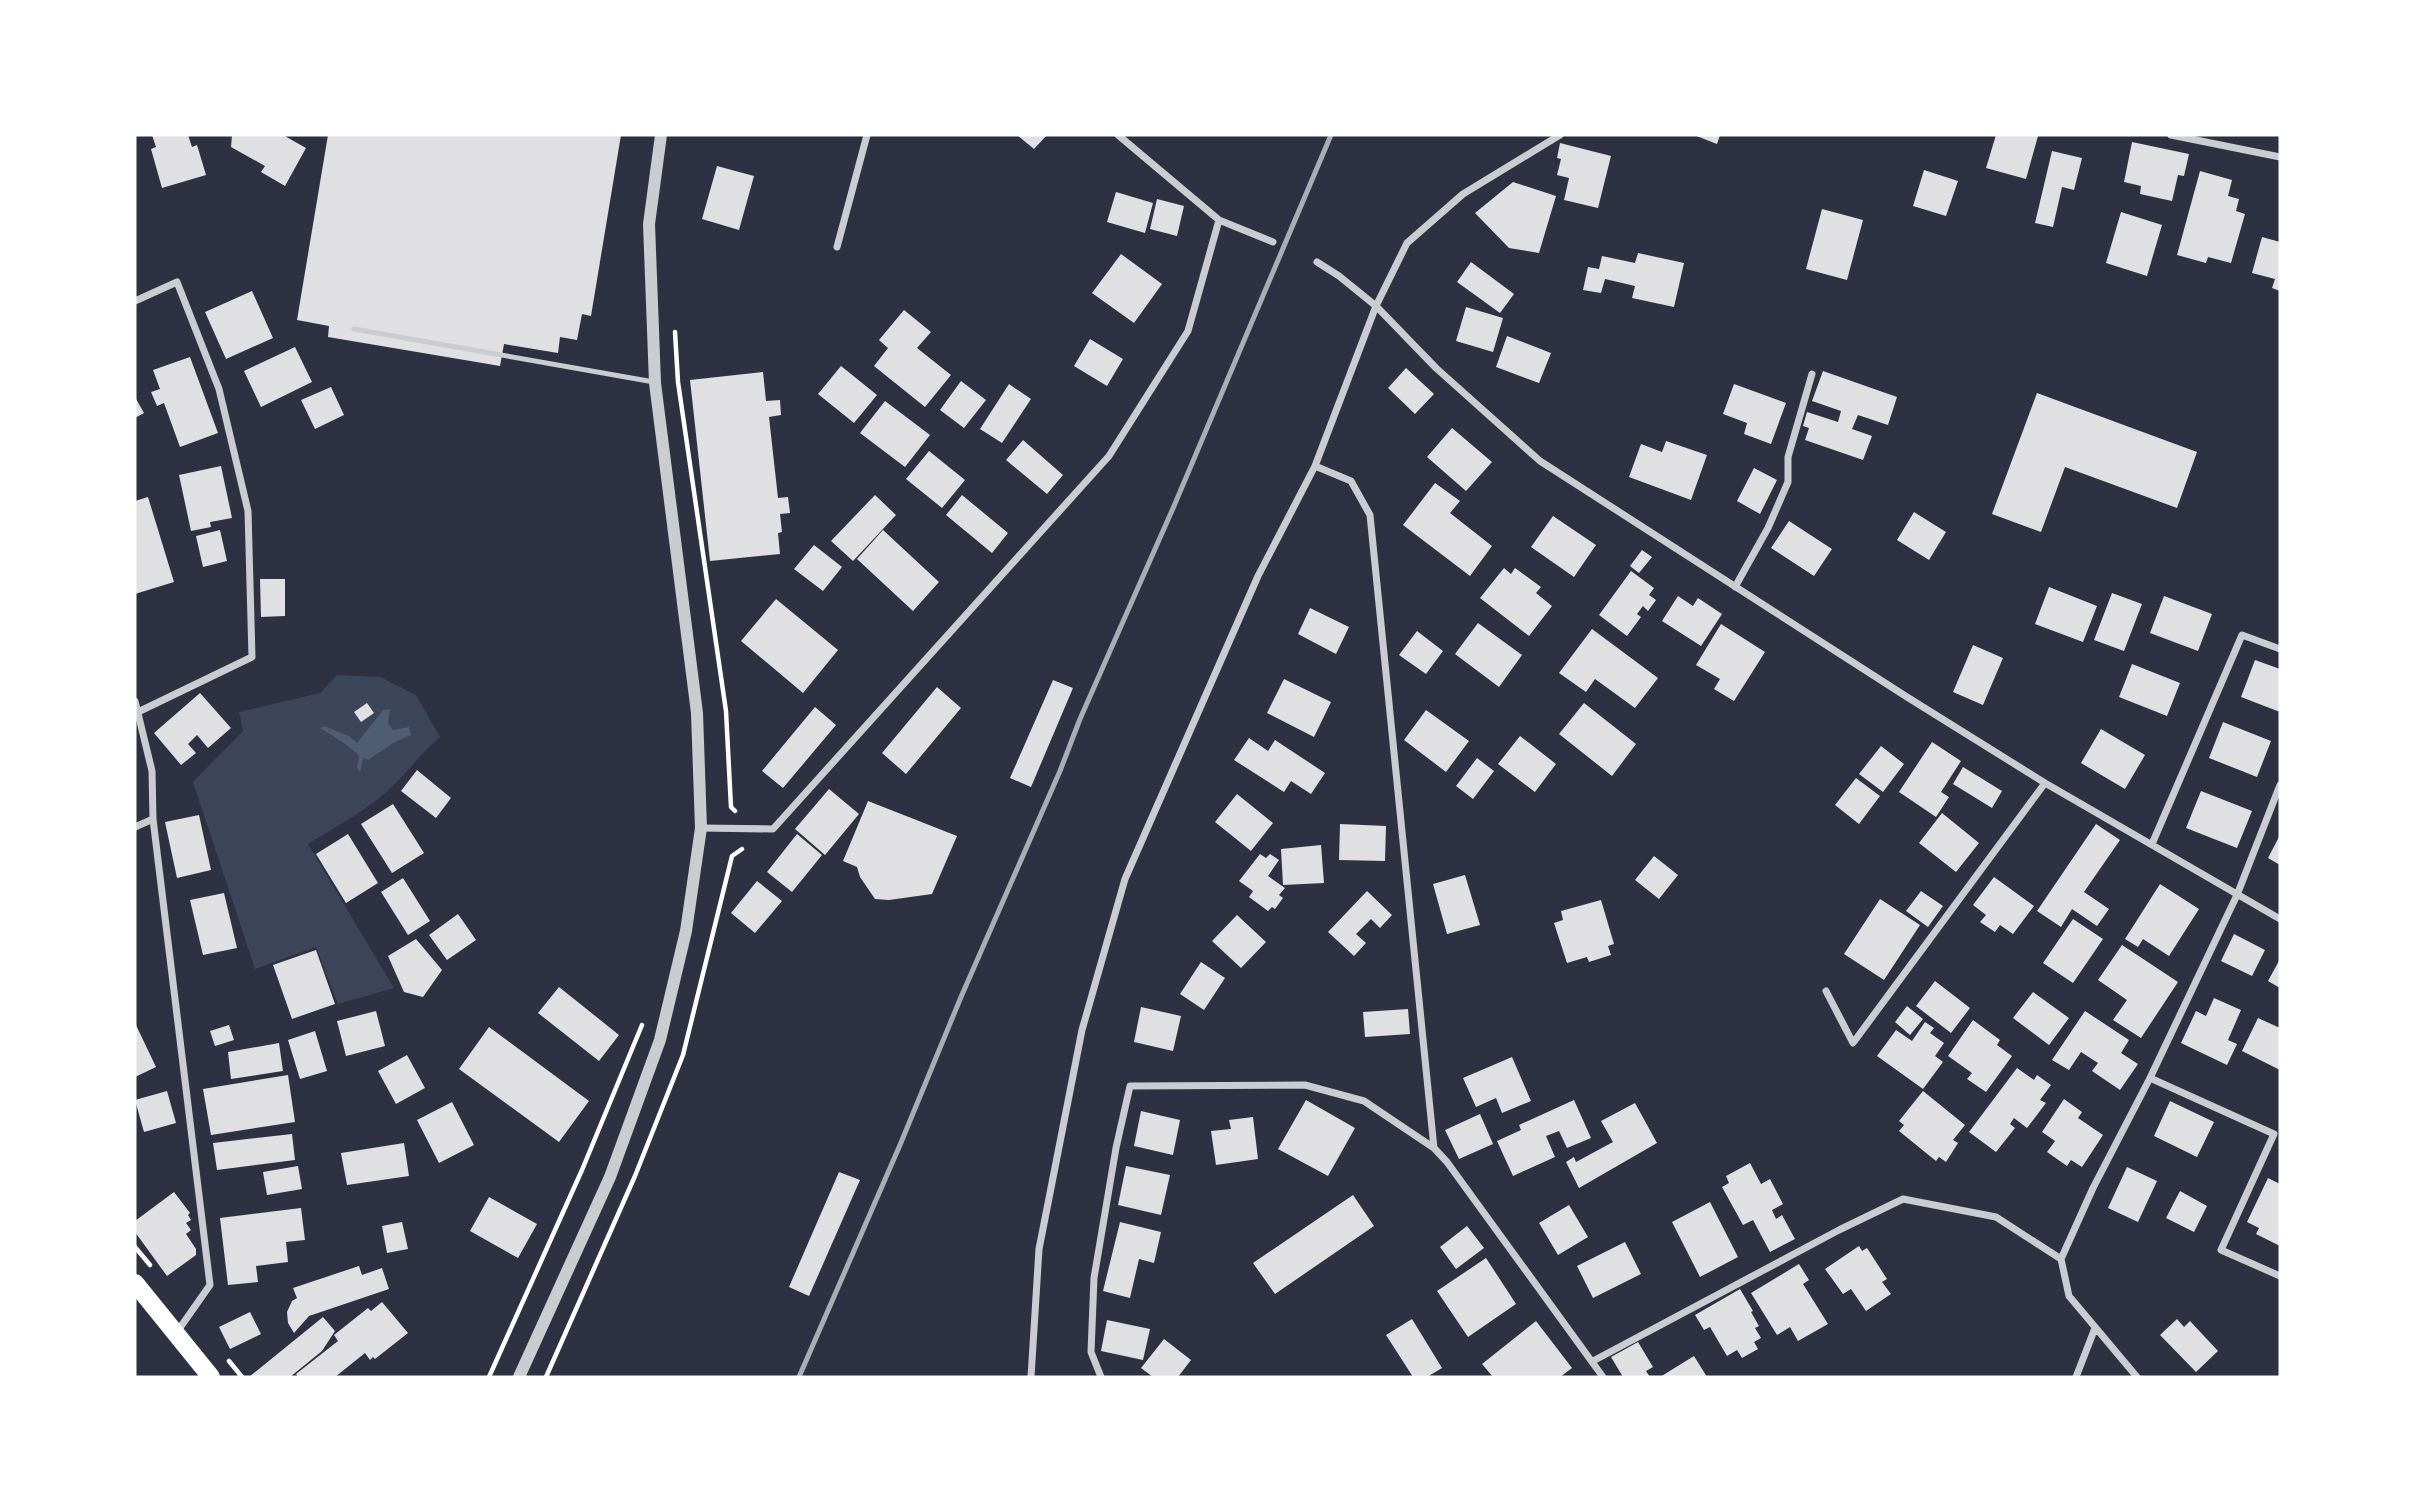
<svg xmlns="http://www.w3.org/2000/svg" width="2415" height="1512" viewBox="0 0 2415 1512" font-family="Overpass,sans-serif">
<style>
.green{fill:#3c4559}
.water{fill:#4f5d75}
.building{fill:#e0e0e3}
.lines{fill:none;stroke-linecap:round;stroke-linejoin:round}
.path{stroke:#fff;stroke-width:4.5}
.service{stroke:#caccd0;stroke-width:5}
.minor{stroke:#caccd0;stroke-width:7}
.tertiary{stroke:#caccd0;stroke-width:12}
.primary{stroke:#fff;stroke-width:18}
.rail{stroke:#abadb3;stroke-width:5}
</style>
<rect width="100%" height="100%" fill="#2d3142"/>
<path class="green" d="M337,675l43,2 36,18 24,42c-17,14 -30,32 -46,48 -24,24 -57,41 -86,59l86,144 -56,16 -22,-57 -61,22 -62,-187 50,-51 -4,-19 81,-19z"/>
<path class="water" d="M390,709l-2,14 5,7 16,-3 2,8 -18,8 -25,17 -5,-2 -3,14 -3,-4 2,-13 -18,-14 -21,-13 4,-2 25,10 8,7 26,-33z"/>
<path class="building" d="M152,135h36l4,12 5,-2 9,30 -44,13 -11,-39 5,-2z
M232,135h51l23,13 -21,38 -24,-14 4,-6 -34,-19z
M328,135h293l-30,181 -9,-2 -5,26 -17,-3 -2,16 -54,-9 -4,22 -172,-29 1,-11 -32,-6z
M1017,135h30l-13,14z
M1694,135h26l-3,9z
M1996,135l42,1 -12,43 -40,-11z
M2132,142l57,12 -5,22 -6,-1 -6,26 -32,-7 1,-8 -17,-4z
M1560,143l51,13 -13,52 -34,-8 5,-22 -12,-3 4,-16 -4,-1z
M2052,151l30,7 -8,32 -12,-3 -9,40 -18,-4z
M717,166l37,10 -15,54 -37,-11z
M1924,170l34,11 -12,35 -33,-10z
M2200,171l32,9 -4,16 11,3 -3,12 9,3 -14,49 -23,-6 -2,6 -29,-8z
M1513,182l43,14 -17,57 -30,-5 -34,-35z
M1116,192l37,11 -8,30 -38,-11z
M1157,199l27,7 -7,30 -27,-7z
M1822,209l41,11 -16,60 -41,-11z
M2121,212l41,13 -15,51 -41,-13z
M2262,237l18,5v49l-8,-3 3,-9 -23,-6z
M1638,253l46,10 -10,44 -42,-9 3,-12 -30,-7 -4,14 -18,-3 5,-23 11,2 3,-13 33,7z
M1121,254l41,30 -28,39 -42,-30z
M1471,262l43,32 -14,19 -43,-31z
M252,291l21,47 -47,21 -21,-47z
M1466,307l37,11 -10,34 -37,-11z
M904,310l27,22 -14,16 34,27 -26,32 -51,-41 14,-18 -9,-8z
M1507,336l44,17 -12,30 -43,-16z
M1090,339l33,20 -16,27 -33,-20z
M295,347l17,35 -51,25 -17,-36z
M190,357l28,76 -38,14 -16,-44 -7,3 -6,-14 9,-3 -7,-19z
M841,366l36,29 -23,28 -36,-29z
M1406,368l28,26 -19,20 -27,-26z
M1823,371l74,26 -9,28 -30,-10 -6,14 20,7 -9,24 -58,-20 4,-12 -6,-2 4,-14 31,10 3,-11 -29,-10z
M763,372l3,29 14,-1 1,15 -12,2 9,81 10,-1 2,16 -10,1 2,18 -4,1 2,21 -70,7 -20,-181z
M961,381l25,19 -22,28 -24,-18z
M1009,384l22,15 -29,44 -22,-14z
M1734,384l52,19 -15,41 -27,-10 3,-11 -24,-9z
M331,387l13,28 -29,14 -14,-29z
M2037,393l160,59 -20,56 -112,-41 -24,65 -49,-18z
M135,397l9,16 -9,5z
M885,401l45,34 -25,32 -45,-34z
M1452,428l40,34 -26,29 -39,-34z
M1023,440l40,35 -16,19 -41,-34z
M1666,441l41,14 -16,45 -62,-23 12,-33 21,8z
M929,451l36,29 -23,28 -36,-29z
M221,466l11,52 -22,4 1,5 -20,4 -12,-56z
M1754,468l23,12 -17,34 -23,-13z
M1435,483l25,18 -10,12 42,33 -22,30 -67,-51z
M875,495l21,20 -43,46 -22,-20z
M962,495l46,38 -16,20 -46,-38z
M148,497l26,85 -39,12v-93z
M1914,512l32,20 -17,28 -32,-20z
M1553,516l43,29 -22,32 -43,-30z
M1789,521l43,28 -18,27 -43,-28z
M220,530l7,31 -24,6 -7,-31z
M883,530l56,52 -26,29 -56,-52z
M814,545l28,22 -19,24 -29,-22z
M1642,550l10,7 -13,16 -9,-7z
M1504,568l7,6 4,-6 26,19 -5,6 16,13 -23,30 -49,-38z
M1631,571l23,17 -5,7 7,5 -8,11 -5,-5 -6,8 4,3 -14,19 -28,-21z
M260,579h25v37l-24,1z
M2049,587l48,19 -14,36 -48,-18z
M2112,593l30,11 -18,47 -30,-11z
M1678,596l15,10 5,-8 24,16 -21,32 -39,-25z
M2164,596l48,18 -14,37 -48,-18z
M776,599l62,51 -35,43 -62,-52z
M1310,608l39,19 -13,27 -38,-20z
M1478,623l44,32 -23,32 -44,-33z
M1721,624l44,28 -31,49 -20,-12 6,-10 -24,-14z
M1592,629l66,49 -23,30 -40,-29 -9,13 -27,-19z
M1417,631l26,20 -17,23 -27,-19z
M1973,645l30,13 -20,47 -30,-13z
M2255,660l25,9v43l-39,-15z
M2132,664l48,19 -13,33 -48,-19z
M1284,679l47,23 -17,35 -47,-24z
M1053,680l20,8 -42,99 -21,-9z
M937,687l24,21 -55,66 -24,-21z
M200,693l31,35 -23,20 -11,-13 -9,9 8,9 -15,12 -27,-32z
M367,703l7,10 -13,9 -7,-10z
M1584,703l52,41 -24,32 -53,-42z
M815,707l21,18 -53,63 -21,-17z
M1426,710l43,31 -23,31 -42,-32z
M2223,722l48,19 -14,36 -48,-19z
M2101,729l44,26 -20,34 -44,-26z
M1520,736l36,28 -21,28 -37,-28z
M1249,738l19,13 7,-11 50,33 -14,21 -20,-13 -7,11 -50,-32z
M1932,742l29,19 -20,31 8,5 -13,20 -37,-25z
M1881,746l23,18 -21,28 -24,-18z
M1477,758l17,13 -21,28 -17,-13z
M1963,767l39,24 -10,17 -39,-24z
M417,770l34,28 -15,20 -35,-27z
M1856,778l24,18 -21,28 -24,-19z
M829,789l30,25 -34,41 -30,-26z
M2201,791l51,20 -15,37 -51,-20z
M1237,794l36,29 -22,28 -36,-29z
M868,801l89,35 -25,58 -43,6 -14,-1 -15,-22 -3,-10 -14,-6z
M393,804l31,49 -32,20 -31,-49z
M1942,813l37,30 -23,29 -37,-29z
M199,815l12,55 -34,8 -12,-56z
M1340,824l46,2 -1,35 -46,-1z
M2096,824l24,16 -36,52 25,17 -12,17 -25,-17 -11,18 -24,-16z
M348,834l30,49 -32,20 -30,-49z
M797,834l25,21 -30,37 -25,-20z
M2280,835v30l-12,-7z
M1321,845l3,38 -41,2 -2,-36z
M1260,854l6,4 4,-4 9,6 -11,16 17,12 -6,7 4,3 -8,11 -3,-2 -4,4 -19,-14 4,-6 -14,-10z
M1654,856l24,19 -19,24 -24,-19z
M1465,875l15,50 -33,9 -14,-50z
M1994,877l40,29 -21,28 -13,-9 -5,7 -15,-10 6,-7 -13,-10z
M403,878l27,43 -22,14 -27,-43z
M757,881l25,20 -27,32 -24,-20z
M2160,884l39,25 -30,47 -26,-17 -5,8 -13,-8z
M1367,891l25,24 -12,13 -9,-9 -15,15 10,9 -12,13 -26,-24z
M1921,891l22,15 -15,21 -22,-16z
M224,893l13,55 -34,7 -13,-55z
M1880,899l40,26 -36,55 -40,-26z
M1601,900l13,44 -6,2 3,9 -22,7 -2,-5 -20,6 -13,-40 9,-3 -2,-9z
M458,914l18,26 -29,20 -18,-25z
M1237,915l29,27 -25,26 -29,-27z
M2073,919l30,20 -30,44 -30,-20z
M2234,934l31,16 -13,26 -31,-15z
M416,939l26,31 -19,27 -19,-5 -16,-36z
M2122,945l56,37 -37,56 -28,-18 14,-20 -29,-20z
M316,950l19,54 -43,15 -19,-54z
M2280,959v29l-12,-7z
M1201,962l24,16 -21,32 -24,-16z
M1935,981l35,27 -19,25 -35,-27z
M559,987l60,48 -20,26 -61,-48z
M2033,992l36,26 -20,27 -36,-27z
M2214,998l27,12 -13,30 9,4 -10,21 -46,-22 15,-32 10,5z
M1907,1006l16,13 -13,16 -15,-13z
M1141,1007l40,9 -8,35 -39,-9z
M1408,1009l2,25 -45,3 -2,-25z
M376,1011l9,35 -39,10 -9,-35z
M2085,1011l44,29 -8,13 17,11 -18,26 -28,-19 6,-8 -17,-11 -12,18 -17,-10z
M2258,1018l22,10v42l-38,-19z
M1973,1020l27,20 -3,5 15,11 -26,36 -19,-13 5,-6 -24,-17z
M1925,1022l9,6 -4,5 14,10 -9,13 8,6 -20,27 -46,-33 19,-26 16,11z
M135,1023l21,44 -21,10z
M229,1025l5,15 -19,6 -5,-15z
M489,1027l100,74 -30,41 -100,-73z
M315,1031l12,40 -27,8 -12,-39z
M279,1043l4,28 -52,8 -3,-27z
M407,1055l18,33 -29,16 -18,-33z
M1512,1057l19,44 -29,12 -6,-15 -20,9 -13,-29z
M2017,1068l17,12 3,-5 14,10 -11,15 6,3 -19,25 -13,-10 -4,6 5,4 -19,24 -27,-20z
M288,1075l7,47 -84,13 -8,-46z
M167,1091l9,32 -32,9 -9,-32z
M1923,1091l42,34 -12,15 5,3 -12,19 -7,-5 -3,4 -37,-30 5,-6 -5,-4z
M2064,1099l18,13 -4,6 25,17 -21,32 -11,-7 -4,6 -20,-14 8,-11 -13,-9z
M1306,1100l49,28 -27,48 -50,-27z
M1574,1100l17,38 -24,10 -8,-17 -13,5 9,21 -42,19 -16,-35 24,-11 -2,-5z
M2170,1101l44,21 -17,35 -43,-21z
M452,1102l22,43 -35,18 -22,-43z
M1635,1103l22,40 -78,45 -13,-26 8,-5 2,5 37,-20 -12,-21z
M1141,1111l39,9 -7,35 -39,-9z
M1480,1114l13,30 -34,15 -14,-29z
M1253,1117l5,42 -42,6 -5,-34 20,-2 -2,-9z
M292,1134l3,26 -78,10 -4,-27z
M404,1143l5,33 -62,9 -6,-32z
M1750,1163l11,21 9,-5 13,25 -11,6 4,9 6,-4 13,24 -25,13 -17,-32 -10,5 -21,-38 7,-4 -3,-7z
M298,1166l4,23 -35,6 -4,-23z
M1126,1166l44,9 -9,40 -43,-10z
M2127,1167l30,14 -19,41 -30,-14z
M839,1172l21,8 -51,116 -20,-9z
M2268,1178l12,6v62l-24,-12 3,-6 -12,-6z
M2180,1191l27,15 -13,26 -28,-14z
M174,1192l16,21 -2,2 3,5 -5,3 5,7 -5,4 10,15v6l-29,21 -32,-44v-11z
M1353,1195l21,31 -99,68 -22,-31z
M489,1197l48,27 -19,34 -48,-27z
M1710,1202l28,55 -38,20 -28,-55z
M1569,1205l19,32 -30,18 -19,-32z
M301,1208l4,32 -19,2 2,20 -32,4 2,16 -30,3 -8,-67z
M402,1222l6,27 -21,4 -5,-27z
M1120,1222l41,10 -7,31 -15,-4 -9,39 -27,-7z
M1467,1226l17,22 -28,21 -16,-22z
M1625,1242l16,32 -48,24 -16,-32z
M1859,1246l3,5 5,-3 20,31 -5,3 9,12 -25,17 -15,-22 -8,5 -18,-25z
M1486,1258l30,46 -48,33 -31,-46z
M1799,1264l10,16 -6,4 25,40 -30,17 -8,-14 -13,8 -26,-42z
M359,1266l3,9 20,-7 7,21 -80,27 -15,17 -6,-10 -1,-11 5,-11 5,-3 -4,-10z
M1740,1289l13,22 -2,1 8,14 -4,2 6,10 -7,4 4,7 -16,9 -5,-8 -10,6 -17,-29 -6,3 -9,-15z
M382,1302l26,31 -33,26 -2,-2 -3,3 -5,-7 -30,24h-37l-2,-3 42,-33 -4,-6 34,-27 3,3z
M250,1312l11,22 -31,15 -11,-22z
M323,1317l12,14 -13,20 -32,26h-41z
M1412,1319l30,49 -15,9h-14l-27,-42z
M2177,1319l7,8 6,-6 28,30 -22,21 -36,-37z
M1107,1320l43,9 -7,31 -42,-9z
M1536,1321l36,47 -12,9h-67l-11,-13z
M1164,1339l27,21 -13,17h-25l-12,-9z
M1638,1342l15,25 -7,4 4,6h-27l-12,-20z
M1694,1356l13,21h-47z"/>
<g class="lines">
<path class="path" d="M675,332l3,50 48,329 5,96 4,4
M135,1247l15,18
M229,1361l13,16
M489,1377l93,-207 60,-145
M546,1377l89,-201 48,-121 49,-199 10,-7"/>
<path class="service" d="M354,329l300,53"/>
<path class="minor" d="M1118,135l101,85 54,22
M2171,135l109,22
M837,247l30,-112
M1317,262l22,14 37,30 60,62 104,93 367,236 138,86 235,136
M135,301l42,-19 42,107 29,122 4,146 -114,55
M1315,466l36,15 19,34 64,633
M1735,587l33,-59 20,-46v-25l24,-83
M135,701l17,70 1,48 57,466 -33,47
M135,827l18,-8
M701,828l72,1 336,-373 79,-125 31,-111
M2152,844l90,-209 38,14
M1826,991l27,52 192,-260
M2150,1078l124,56 -53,116 59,26
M1593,1361l246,-131 64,-31 93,18 65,42
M1031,1377l8,-128 43,-219 43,-151 133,-303 57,-110 61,-160 31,-63 56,-49 97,-59
M1101,1377l-10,-25 3,-74 22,-130 14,-62 175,-1 59,16 70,47 13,14 156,215
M2076,1377l19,-49
M2137,1377l-68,-81 -8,-37 32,-71 57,-110 87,-183 43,-110"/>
<path class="tertiary" d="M519,1377l91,-200 50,-137 26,-109 15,-103 -4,-115 -42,-330 -6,-159 12,-89"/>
<path class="primary" d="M135,1283l76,94"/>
<path class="rail" d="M799,1377l101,-232 61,-148 99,-226 20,-52 94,-213 157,-371"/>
</g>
<rect width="2415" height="1512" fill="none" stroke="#ffffff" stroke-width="273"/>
</svg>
